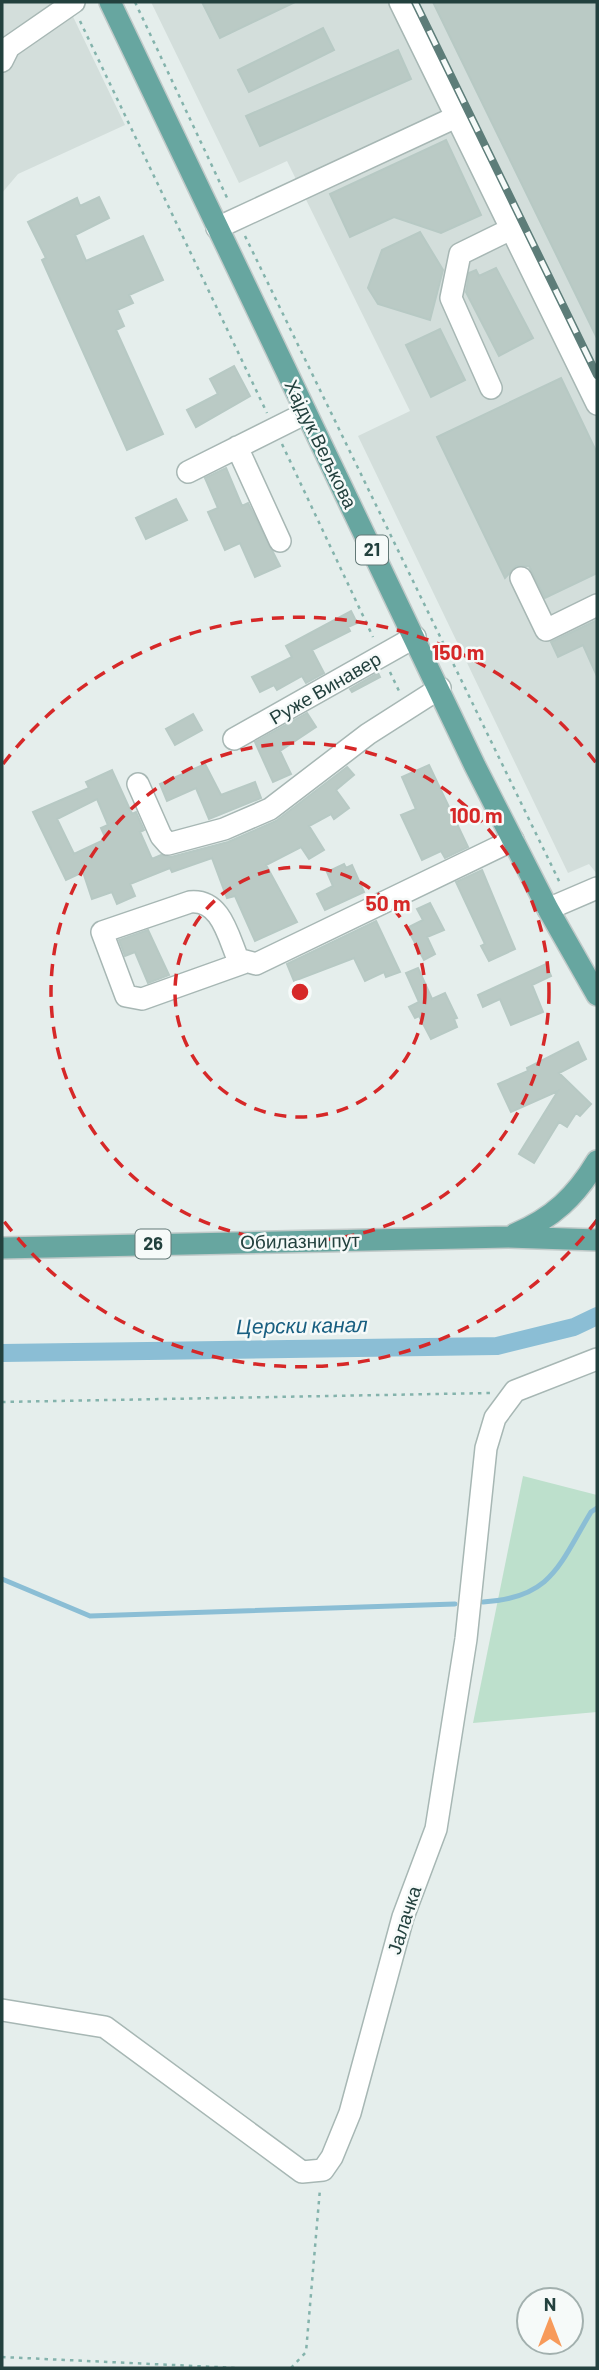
<svg xmlns="http://www.w3.org/2000/svg" width="599" height="2370" viewBox="0 0 599 2370" font-family="Barlow,sans-serif">
<style>
.built{fill:#d3dedb}
.green{fill:#bde0cc}
.lines{fill:none;stroke-linecap:round;stroke-linejoin:round}
.stream{stroke:#8bbed5;stroke-width:5}
.canal{stroke:#8bbed5;stroke-width:18}
.building{fill:#bacac5;stroke:#b7c9c4;stroke-width:2;fill-rule:evenodd}
.minor-casing{stroke:#a7b7b4;stroke-width:24}
.major-casing{stroke:#c1cac9;stroke-width:24}
.path{stroke:#84b3ac;stroke-width:2.5;stroke-dasharray:3.5 5;stroke-linecap:butt}
.minor{stroke:#fff;stroke-width:21}
.major{stroke:#67a6a0;stroke-width:21}
.rail-casing{stroke:#5d7d79;stroke-width:8}
.rail{stroke:#f6faf9;stroke-width:5;stroke-dasharray:16;stroke-linecap:butt}
.ring{fill:none;stroke:#d62828;stroke-width:3.5;stroke-dasharray:12 9}
.labels{text-anchor:middle;stroke-width:5;stroke-linejoin:round;paint-order:stroke}
.shield{fill:#f6faf9;stroke:#627876;stroke-width:2}
.shield-label{font-size:18px;font-weight:bold;fill:#23413e}
.street-label{font-size:19px;fill:#23413e;stroke:#f6faf9}
.water-label{font-size:21px;font-style:italic;fill:#195f81;stroke:#f6faf9}
.centre{fill:#d62828;stroke:#f6faf9;stroke-width:3.5}
.ring-label{font-size:21px;text-anchor:middle;font-weight:bold;fill:#d62828;stroke:#f6faf9;stroke-width:5;stroke-linejoin:round;paint-order:stroke}
</style>
<rect width="100%" height="100%" fill="#e5eeec"/>
<path class="built" d="M2,2h64l59,123 -107,49 -16,19z
M151,2h446v872l-8,-10 -21,9 -210,-437 52,-25 -123,-250 -48,22z"/>
<path class="green" d="M523,1476l74,19v217l-124,11z"/>
<g class="lines">
<path class="stream" d="M2,1579l88,37 365,-12
M483,1602c69,-4 76,-37 108,-90l6,-4"/>
<path class="canal" d="M2,1353l495,-7 77,-19 23,-11"/>
</g>
<path class="building" d="M202,2h93l-75,36z
M433,2h164v336z
M323,28l11,22 -85,42 -11,-22z
M398,50l13,29 -151,67 -14,-30z
M446,140l35,75 -40,18 -47,-16 -44,20 -20,-43z
M99,197l10,21 -34,17 11,26 57,-25 20,44 -34,15 4,8 -16,7 7,16 -8,4 47,104 -36,16 -85,-190 4,-2 -18,-36 49,-24 3,8z
M420,232l23,38 -13,50 -52,-16 -10,-16 14,-38z
M496,268l37,70 -34,18 -33,-64 3,-19 7,-3 3,6z
M440,329l25,51 -34,17 -25,-52z
M234,366l16,30 -54,31 -9,-17 31,-16 -8,-15z
M561,378l36,75v120l-52,25 -16,-32h-13l-11,12 -68,-141z
M226,468l16,38 6,-3 32,63 -25,11 -15,-34 -15,7 -17,-38 10,-4 -13,-30z
M176,499l11,21 -41,19 -10,-21z
M351,611l6,12 -9,4 2,4 -38,19 12,23 -18,10 -4,-7 -25,14 -3,-5 -14,7 -8,-15 40,-20 -6,-11z
M597,620v56l-14,-31 -25,12 -7,-15z
M378,673l2,4 -28,15 -2,-3z
M307,713l9,14 -36,24 11,23 -18,8 -18,-40z
M193,714l9,16 -27,15 -9,-16z
M205,764l16,31 34,-13 6,16 -52,21 -13,-31 -29,13 -7,-17z
M429,765l39,82 -23,11 -4,-7 -19,9 -21,-45 15,-6 -14,-32z
M347,767l7,8 -18,15 13,18 -15,11 -3,-5 -22,12 15,24 -15,9 -8,-12 -35,18 31,57 -42,19 -20,-45 -8,2 -15,-40 -40,14 -2,-4 -40,16 5,12 -18,8 -5,-12 -20,7 -9,-27 -17,8 -33,-68 56,-24 -3,-6 26,-12 20,44 4,-2 8,18 -4,2 12,27 9,-4 10,2 57,-15 48,-21zM97,799l11,26 -7,3 5,11 -32,15 -17,-35z
M344,864l2,4 6,-3 12,27 -39,18 -8,-16 16,-8 -6,-14z
M482,870l33,79 -26,12 -8,-15 4,-2 -29,-62z
M430,903l14,27 -17,7 8,17 -11,6 -17,-32 16,-8 -6,-11z
M376,921l24,51 -14,5 -2,-5 -19,9 -11,-23 -60,23 -7,-17z
M148,930l21,45 -21,8 -13,-31 -10,4 -6,-16z
M546,964l5,12 -19,9 11,27 -32,13 -11,-26 -17,8 -5,-12z
M418,968l14,31 13,-6 12,25 -3,1 3,8 -26,12 -12,-23 -4,2 -6,-11 10,-5 -13,-29z
M578,1042l8,17 -27,14 32,31 -11,12 -4,-3 -9,14 -8,-5 -25,41 -15,-9 39,-63 -47,21 -13,-28 30,-13 -1,-3z"/>
<g class="lines">
<g class="minor-casing">
<path id="minor" d="M400,2l197,402
M2,61l7,-14 65,-45
M217,228l239,-111
M491,388l-40,-90 9,-44 51,-25
M237,447l43,94
M188,472l118,-59
M521,578l25,52 51,-25
M234,739l181,-102
M138,784l23,52 7,8 56,-15 46,-20 98,-75 72,-46
M548,909l49,-21
M243,963l-101,36 -16,-3 -24,-64 88,-30c31,-3 38,34 48,57l18,5 257,-124
M2,2010l103,17 197,145 21,-2 9,-13 18,-44 53,-196 33,-88 30,-190 20,-191 9,-30 20,-27 82,-32"/>
</g>
<g class="major-casing">
<path id="major" d="M110,2l365,764 73,143 49,86
M515,1234c38,-16 61,-38 82,-73
M2,1248l506,-11 89,3"/>
</g>
<path class="path" d="M135,2l94,200
M80,21l187,392
M245,236l316,649
M282,444l91,193
M390,672l9,19
M2,1402l488,-9
M2,2357l235,11
M291,2368l15,-16 14,-163"/>
<use href="#minor" class="minor"/>
<use href="#major" class="major"/>
<g class="rail-casing">
<path id="rail" d="M415,2l182,373"/>
</g>
<use href="#rail" class="rail"/>
</g>
<g class="ring">
<circle cx="300" cy="992" r="125"/>
<circle cx="300" cy="992" r="249"/>
<path d="M597 1220A374 374 0 0 1 3 1220M3 764A374 374 0 0 1 597 764"/>
</g>
<g class="labels">
<g class="shield">
<rect x="356" y="535.5" width="32" height="29" rx="5"/>
<rect x="135.5" y="1229.5" width="35" height="29" rx="5"/>
</g>
<g class="shield-label">
<text x="372" y="556">21</text>
<text x="153" y="1250">26</text>
</g>
<g class="street-label">
<text transform="translate(321 444) rotate(64)" y="7">Хајдук Вељкова</text>
<text transform="translate(325 688) rotate(-30)" y="7">Руже Винавер</text>
<text transform="translate(300 1241) rotate(-1)" y="7">Обилазни пут</text>
<text transform="translate(404 1920) rotate(-72)" y="7">Јалачка</text>
</g>
<g class="water-label">
<text transform="translate(302 1326) rotate(-1)" y="7">Церски канал</text>
</g>
</g>
<circle cx="300" cy="992" r="10" class="centre"/>
<g class="ring-label">
<text x="458" y="660">150 m</text>
<text x="476" y="823">100 m</text>
<text x="388" y="911">50 m</text>
</g>
<rect width="599" height="2370" fill="none" stroke="#23413e" stroke-width="7"/>
<g transform="translate(550 2321)"><circle r="33" fill="#f6faf9" stroke="#a2b0ae" stroke-width="2"/>
<path d="M0-5L12 26L0 18L-12 26Z" fill="#f79a5a"/>
<text y="-10" font-size="19" font-weight="bold" text-anchor="middle" fill="#23413e">N</text>
</g>
</svg>
